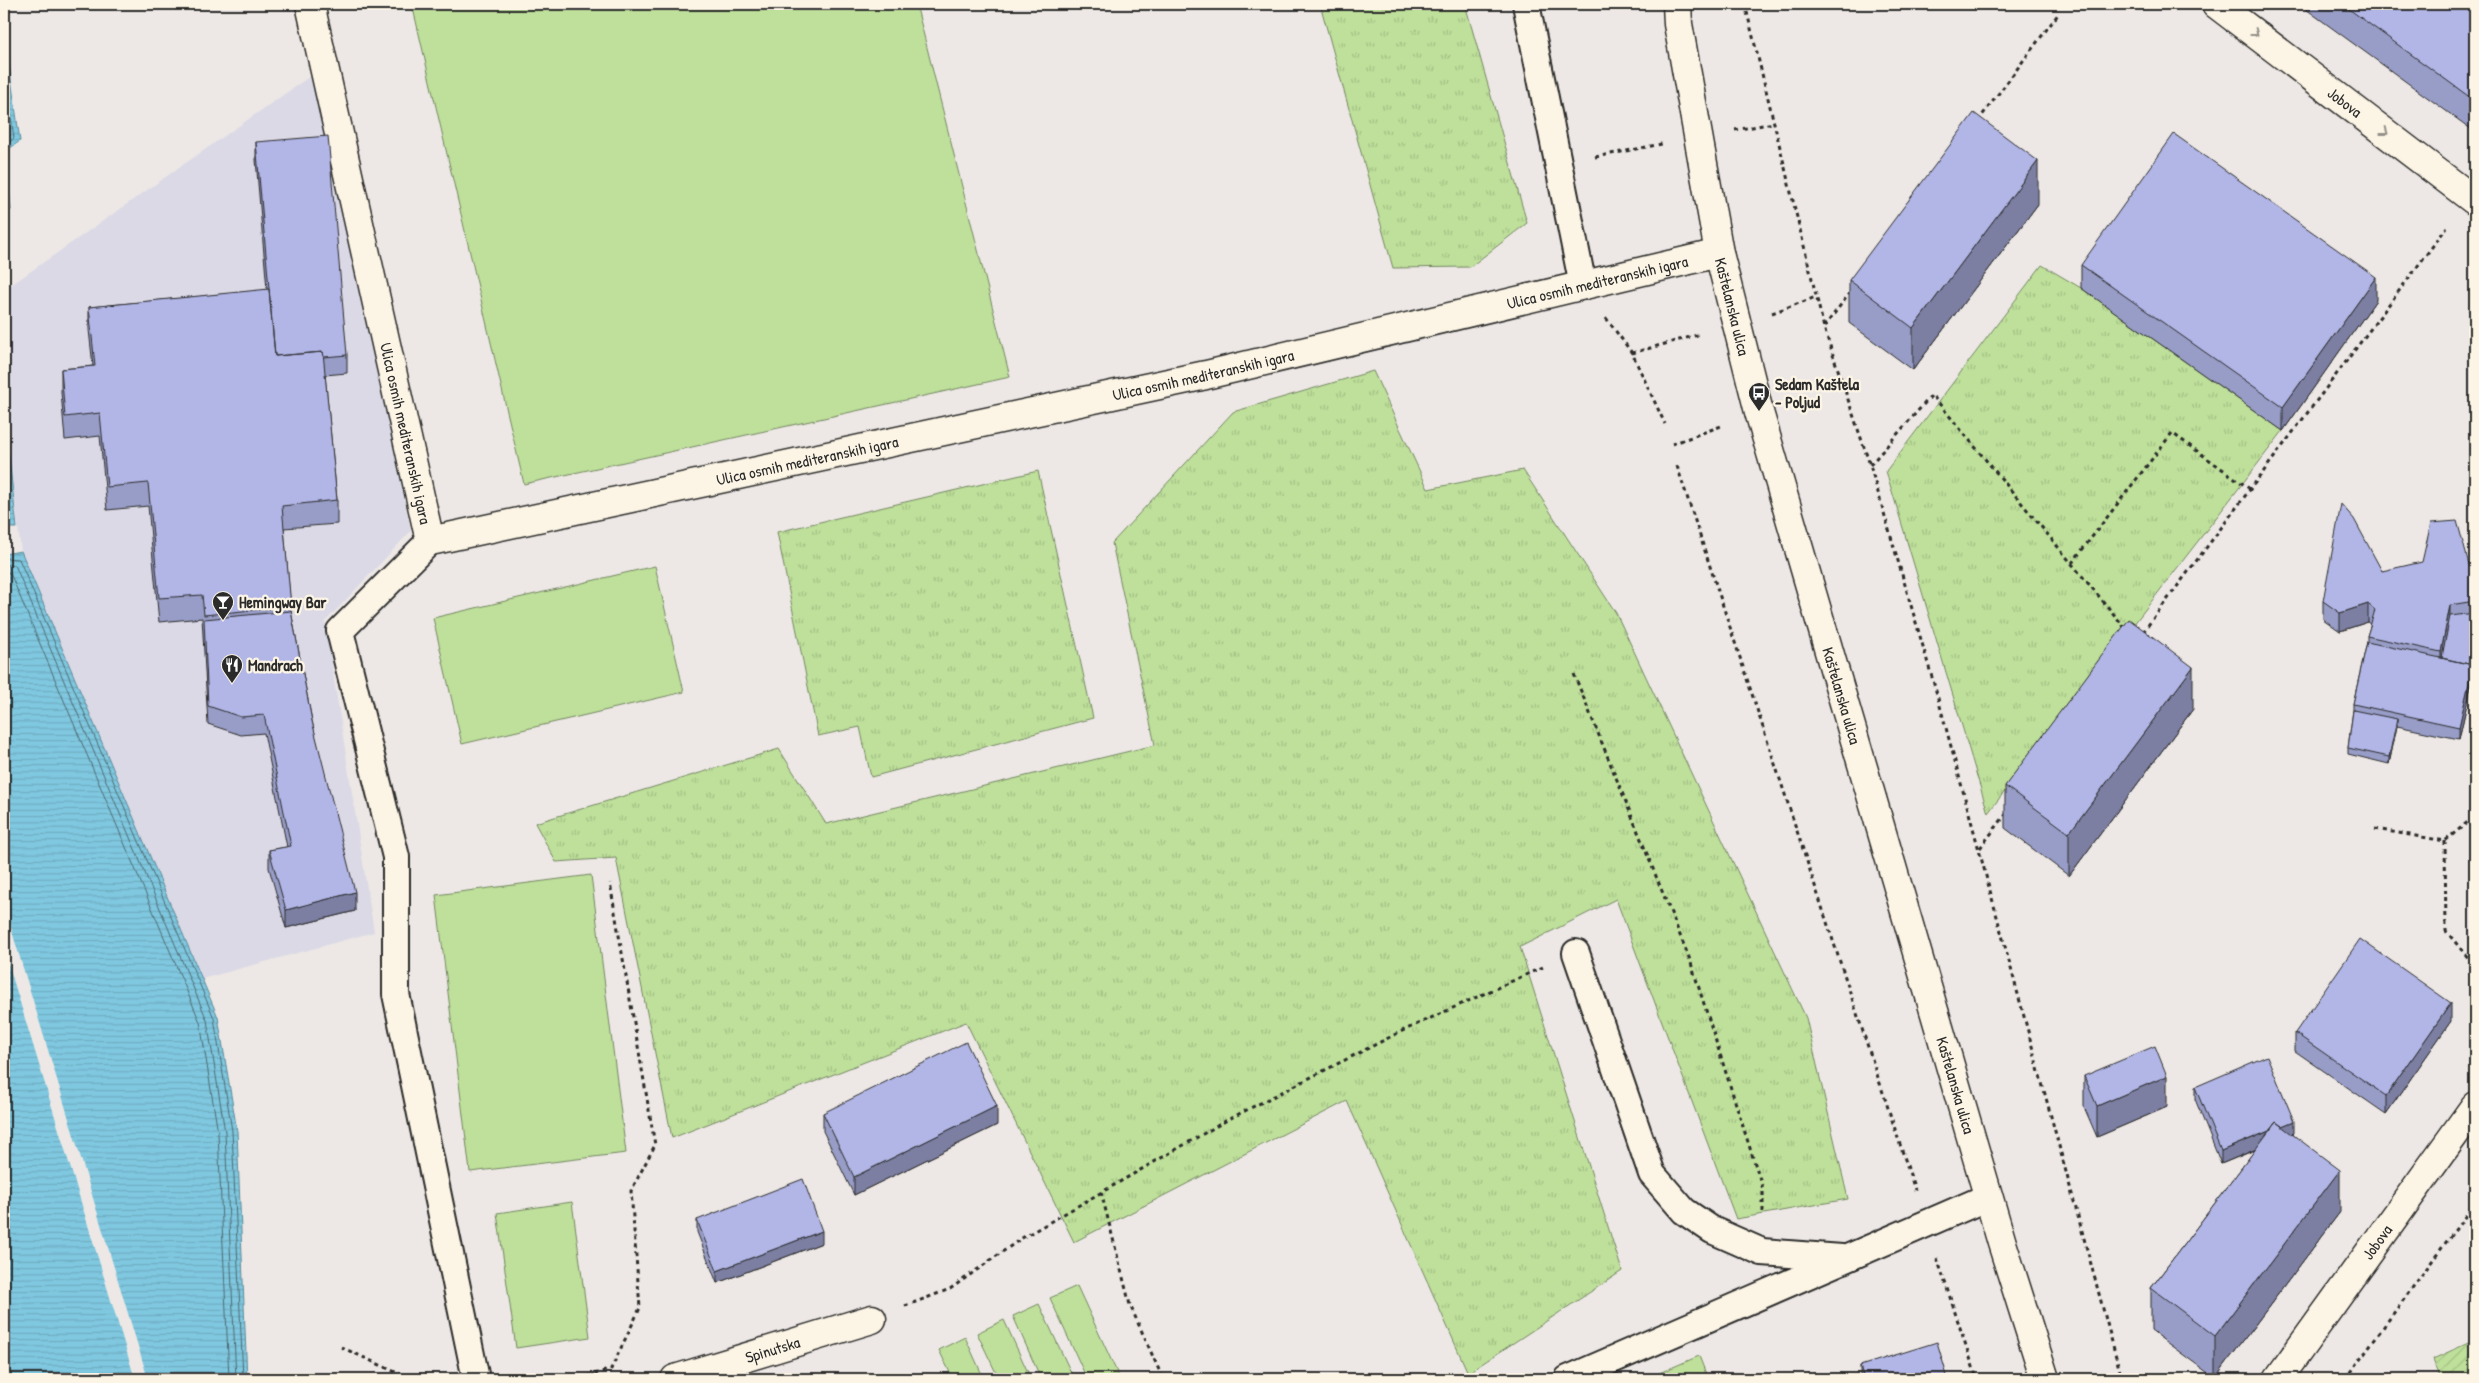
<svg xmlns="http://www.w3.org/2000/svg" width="2479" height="1383" viewBox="0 0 2479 1383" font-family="'Patrick Hand',sans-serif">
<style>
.built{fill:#dbd9e6}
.grass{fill:url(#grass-tufts);stroke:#748662}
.park{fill:#bee09a;stroke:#748662}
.garden{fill:url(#garden-furrows);stroke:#748662}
.water{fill:url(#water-rules);stroke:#5d8998}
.pier{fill:#ede8e5}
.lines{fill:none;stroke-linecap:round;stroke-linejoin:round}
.shore{stroke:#4d6a73;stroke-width:1}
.service-casing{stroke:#2b2b2b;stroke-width:30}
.minor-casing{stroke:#2b2b2b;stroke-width:31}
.secondary-casing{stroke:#2b2b2b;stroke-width:31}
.path{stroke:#2b2b2b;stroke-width:3;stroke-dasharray:4 4;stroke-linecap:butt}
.service{stroke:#fcf5e5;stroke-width:26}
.minor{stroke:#fcf5e5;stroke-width:28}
.secondary{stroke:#fcf5e5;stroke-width:28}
.wall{fill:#989dc7;stroke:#2b2b2b}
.shaded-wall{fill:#7c7fa2;stroke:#2b2b2b}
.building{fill:#b1b6e7;stroke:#2b2b2b}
.oneway{stroke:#949088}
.labels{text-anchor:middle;stroke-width:4.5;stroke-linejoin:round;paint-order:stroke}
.street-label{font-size:16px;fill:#2b2b2b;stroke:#fcf5e5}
.poi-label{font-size:16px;font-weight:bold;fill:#2b2b2b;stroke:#fcf5e5;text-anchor:start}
</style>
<defs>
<pattern id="grass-tufts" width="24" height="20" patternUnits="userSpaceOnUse" patternTransform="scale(1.25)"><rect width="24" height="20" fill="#bee09a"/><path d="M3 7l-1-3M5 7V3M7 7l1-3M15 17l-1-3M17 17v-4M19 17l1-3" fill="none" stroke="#a3c085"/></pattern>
<pattern id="garden-furrows" width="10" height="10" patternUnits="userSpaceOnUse" patternTransform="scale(1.25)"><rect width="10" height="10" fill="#bee09a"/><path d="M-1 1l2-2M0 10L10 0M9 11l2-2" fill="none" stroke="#a3c085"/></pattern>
<pattern id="water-rules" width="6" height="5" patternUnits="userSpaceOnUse" patternTransform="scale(1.25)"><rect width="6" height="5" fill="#7fc8e0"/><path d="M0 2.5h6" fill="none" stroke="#6eacc0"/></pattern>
</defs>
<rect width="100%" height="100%" fill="#ede8e5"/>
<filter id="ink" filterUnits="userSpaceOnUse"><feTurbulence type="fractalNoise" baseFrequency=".02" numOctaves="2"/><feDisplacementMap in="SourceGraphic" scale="10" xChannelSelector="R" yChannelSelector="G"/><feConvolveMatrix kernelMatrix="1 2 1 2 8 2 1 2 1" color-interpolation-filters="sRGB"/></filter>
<g filter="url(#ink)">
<path class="built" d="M316,72l95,459 -86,91 49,310 -172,47 -181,-428 -17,-138v-123z"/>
<path class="grass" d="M1320,4h145l62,219 -57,44 -77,1z
M2042,265l39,23 202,143 -295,382 -102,-342z
M1373,371l55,118 95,-19 93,143 190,405 42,181 -112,20 -120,-320 -96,48 102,324 -154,102 -121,-272 -273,141 -108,-220 -294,116 -56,-280 -60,4 -21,-39 244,-74 47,75 329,-79 -43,-202 121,-131z
M1038,471l55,247 -222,59 -11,-50 -42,9 -41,-204z"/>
<path class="park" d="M412,4h504l94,373 -486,107z
M655,566l29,126 -222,52 -29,-126z
M591,875l35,278 -156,19 -34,-277z
M572,1202l18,135 -74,11 -19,-135z
M1077,1286l43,93h-33l-37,-81z
M1039,1304l35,75h-33l-28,-63z
M1004,1320l27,59h-32l-22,-46z
M965,1337l19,42h-31l-14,-29z
M1699,1356l9,23h-63z"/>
<path class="garden" d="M2475,1340v39h-34l-8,-20z"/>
<path class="water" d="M4,30l16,111 -14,10 5,59 -7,2z
M4,413l13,115h-13z
M21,551l197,466 19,114 10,248h-243v-825z"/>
<path class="pier" d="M4,905l144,474h-13l-131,-429z"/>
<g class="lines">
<path class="shore" d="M4,70l10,68 -10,8
M4,457l7,64 -7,3
M4,558l15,1 195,459 18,113 11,248
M4,565h11l192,455 18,112 11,247
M4,572l6,1 190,449 18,111 11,246"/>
<g class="service-casing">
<path id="service" d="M1526,4l57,282
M430,541l-90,90 56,226v137l80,385
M1576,953l76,221 32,37 28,19 50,22 80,6
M1568,1379l420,-182"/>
</g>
<g class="minor-casing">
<g id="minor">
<path id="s1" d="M310,4l120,537 776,-166 513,-122"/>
<path id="s2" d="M2216,4l259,197"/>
<path id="s3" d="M675,1379l197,-60"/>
<path id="s4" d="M2278,1379l197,-273"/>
</g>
</g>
<g class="secondary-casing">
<g id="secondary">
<path id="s5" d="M1677,4l1,20 41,229 40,159 243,831 43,136"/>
</g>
</g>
<path class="path" d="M1745,4l79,324 46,137 66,226 186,688
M1978,121l81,-108
M1735,130l39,-7
M1595,157l67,-13
M2475,301l-5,9 5,9
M1772,313l44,-16
M1606,318l26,35 33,71
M1824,327l28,-37
M1632,353l69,-19
M1672,444l52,-19
M1870,465l62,-70 194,234
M1677,466l238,724
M2072,563l100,-130 78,56
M2143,632l304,-405
M1574,674l116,286 73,229v25
M2375,829l70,12 30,-25
M2445,841l1,90 29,35
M1980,848l27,-35
M1101,1192l29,113 33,74
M1937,1258l40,121
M905,1306l45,-17 72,-51 207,-119 171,-87 143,-65
M341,1347l63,29 1,3
M579,1379l32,-10 29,-61 -9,-117 24,-46 -45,-262
M2345,1379l130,-176"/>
<use href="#service" class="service"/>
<use href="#minor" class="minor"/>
<use href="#secondary" class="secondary"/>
</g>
<path class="wall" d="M2299,4h176v128z
M256,142l91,213v18l-22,2 12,125v24l-53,4 7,83 21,110 43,190 -69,17 -17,-60v-18l18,-3 -23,-114 -23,2 -33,-11 -6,-106 -43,4 -11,-116 -41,4 -7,-74 -35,4 -4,-48v-23l32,-3 -4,-36v-23l178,-17 -11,-130z
M2038,204l-125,166 -64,-47v-43z
M2081,265l295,35 -93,131 -202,-143z
M2382,571l93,15v72l-2,19 -14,62 -62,-13 -8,38 -41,-10v-6l5,-38v-6l14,-62v-6l4,-12 -3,-2 -28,9 -17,-12v-18z
M2193,709l-124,167 -64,-48v-42z
M2451,1021l-65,93 -91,-63v-18z
M2084,1076l83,31 -70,30 -13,-30z
M2195,1087l99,46 -1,1 47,78 -125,166 -64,-47v-43l104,-138 -34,14 -26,-65z
M823,1113l174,12 -143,70 -31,-64z
M697,1220l125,23 -105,40 -20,-51z
M1860,1366l88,13h-88z"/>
<path class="shaded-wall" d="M2038,161v43l-125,166v-42z
M2376,277v23l-93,131v-24z
M2368,604v18l-28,9v-18z
M2450,605v18l-9,40v-11z
M2473,665v12l-14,62v-12z
M2193,667v42l-124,167v-43z
M2397,719v7l-8,38v-7z
M355,892v19l-69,17v-18z
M2451,1003v18l-65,93v-18z
M2167,1076v31l-70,30v-31z
M997,1106v19l-143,70v-18z
M2294,1121v12l-73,31v-13z
M2340,1170v42l-125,166v-42z
M822,1231v12l-105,40v-12z"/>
<path class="building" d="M2342,4h133v97z
M1974,113l64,48 -125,167 -64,-48z
M2174,134l202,143 -93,130 -202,-142z
M328,136l19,219 -23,2 -1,-5 -48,4 -19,-214z
M269,289l6,67 48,-4 14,148 -55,6 9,100 -87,9 -2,-20 -43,3 -11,-115 -41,4 -7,-74 -35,4 -4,-48 34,-3 -6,-59z
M2341,504l13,15 28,52 40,-9 9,-39 26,-2 18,65v15l-25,4 -9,47 -74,-16 8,-26 -7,-6 -28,9 -17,-12z
M291,611l21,110 43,171 -69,18 -17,-60 22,-4 -27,-131 -23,2 -33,-11 -4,-87z
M2475,613v39l-2,19v-6l-31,-7 8,-42z
M2129,619l64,48 -124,166 -64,-47z
M2367,642l106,23 -14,62 -106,-23z
M2353,710l44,9 -8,38 -41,-9z
M2360,939l91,64 -65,93 -91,-63z
M966,1042l31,64 -143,71 -31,-64z
M2155,1046l12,30 -70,30 -13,-30z
M2267,1056l27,65 -12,5 -6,-4 -7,9 -48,20 -26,-64z
M2276,1122l64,48 -125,166 -64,-48z
M803,1179l19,52 -105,40 -20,-51z
M1937,1342l11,37h-84l-4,-13z"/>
<defs><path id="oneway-chevron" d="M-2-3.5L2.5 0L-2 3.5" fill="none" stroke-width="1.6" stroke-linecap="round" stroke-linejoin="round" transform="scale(1.25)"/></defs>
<g class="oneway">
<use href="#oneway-chevron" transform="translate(2255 33) rotate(37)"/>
<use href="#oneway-chevron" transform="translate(2385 132) rotate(37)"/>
</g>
</g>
<defs>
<g id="bus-pin" transform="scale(1.125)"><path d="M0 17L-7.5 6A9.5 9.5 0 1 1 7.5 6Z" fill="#2b2b2b" stroke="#fcf5e5"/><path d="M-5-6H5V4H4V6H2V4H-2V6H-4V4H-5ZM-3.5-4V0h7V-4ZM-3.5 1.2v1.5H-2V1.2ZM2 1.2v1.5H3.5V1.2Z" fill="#fff"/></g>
<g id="bar-pin" transform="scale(1.125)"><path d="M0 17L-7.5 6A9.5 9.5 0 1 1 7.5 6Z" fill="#2b2b2b" stroke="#fcf5e5"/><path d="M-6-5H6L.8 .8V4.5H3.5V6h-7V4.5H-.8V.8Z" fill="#fff"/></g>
<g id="restaurant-pin" transform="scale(1.125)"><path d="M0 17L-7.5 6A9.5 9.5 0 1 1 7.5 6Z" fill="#2b2b2b" stroke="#fcf5e5"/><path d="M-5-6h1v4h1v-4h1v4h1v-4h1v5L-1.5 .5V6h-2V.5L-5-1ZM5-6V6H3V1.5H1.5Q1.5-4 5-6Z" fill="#fff"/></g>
</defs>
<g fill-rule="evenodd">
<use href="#bus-pin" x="1759" y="393"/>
<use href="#bar-pin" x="223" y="602"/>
<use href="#restaurant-pin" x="232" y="665"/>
</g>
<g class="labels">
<g class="street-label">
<text dy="6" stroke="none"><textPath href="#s2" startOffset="162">Jobova</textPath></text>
<text dy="6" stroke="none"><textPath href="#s1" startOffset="1746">Ulica osmih mediteranskih igara</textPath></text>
<text dy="6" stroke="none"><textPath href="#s5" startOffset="308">Kaštelanska ulica</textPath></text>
<text dy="6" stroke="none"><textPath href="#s1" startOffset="1341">Ulica osmih mediteranskih igara</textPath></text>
<text dy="6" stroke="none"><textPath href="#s1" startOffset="440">Ulica osmih mediteranskih igara</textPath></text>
<text dy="6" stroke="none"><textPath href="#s1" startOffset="936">Ulica osmih mediteranskih igara</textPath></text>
<text dy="6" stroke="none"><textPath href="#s5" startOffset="712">Kaštelanska ulica</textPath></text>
<text dy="6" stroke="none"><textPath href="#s5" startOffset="1118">Kaštelanska ulica</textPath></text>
<text dy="6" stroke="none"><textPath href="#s4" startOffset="169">Jobova</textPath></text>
<text dy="6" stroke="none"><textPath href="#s3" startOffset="102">Spinutska</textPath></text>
</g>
<g class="poi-label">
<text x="1775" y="390">Sedam Kaštela<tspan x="1775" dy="18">- Poljud</tspan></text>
<text x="239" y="608">Hemingway Bar</text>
<text x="248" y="671">Mandrach</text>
</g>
</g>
<rect width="2479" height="1383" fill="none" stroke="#fcf5e5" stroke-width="20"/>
<rect x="10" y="10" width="2459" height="1363" fill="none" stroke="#2b2b2b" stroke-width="2" filter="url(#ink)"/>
</svg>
